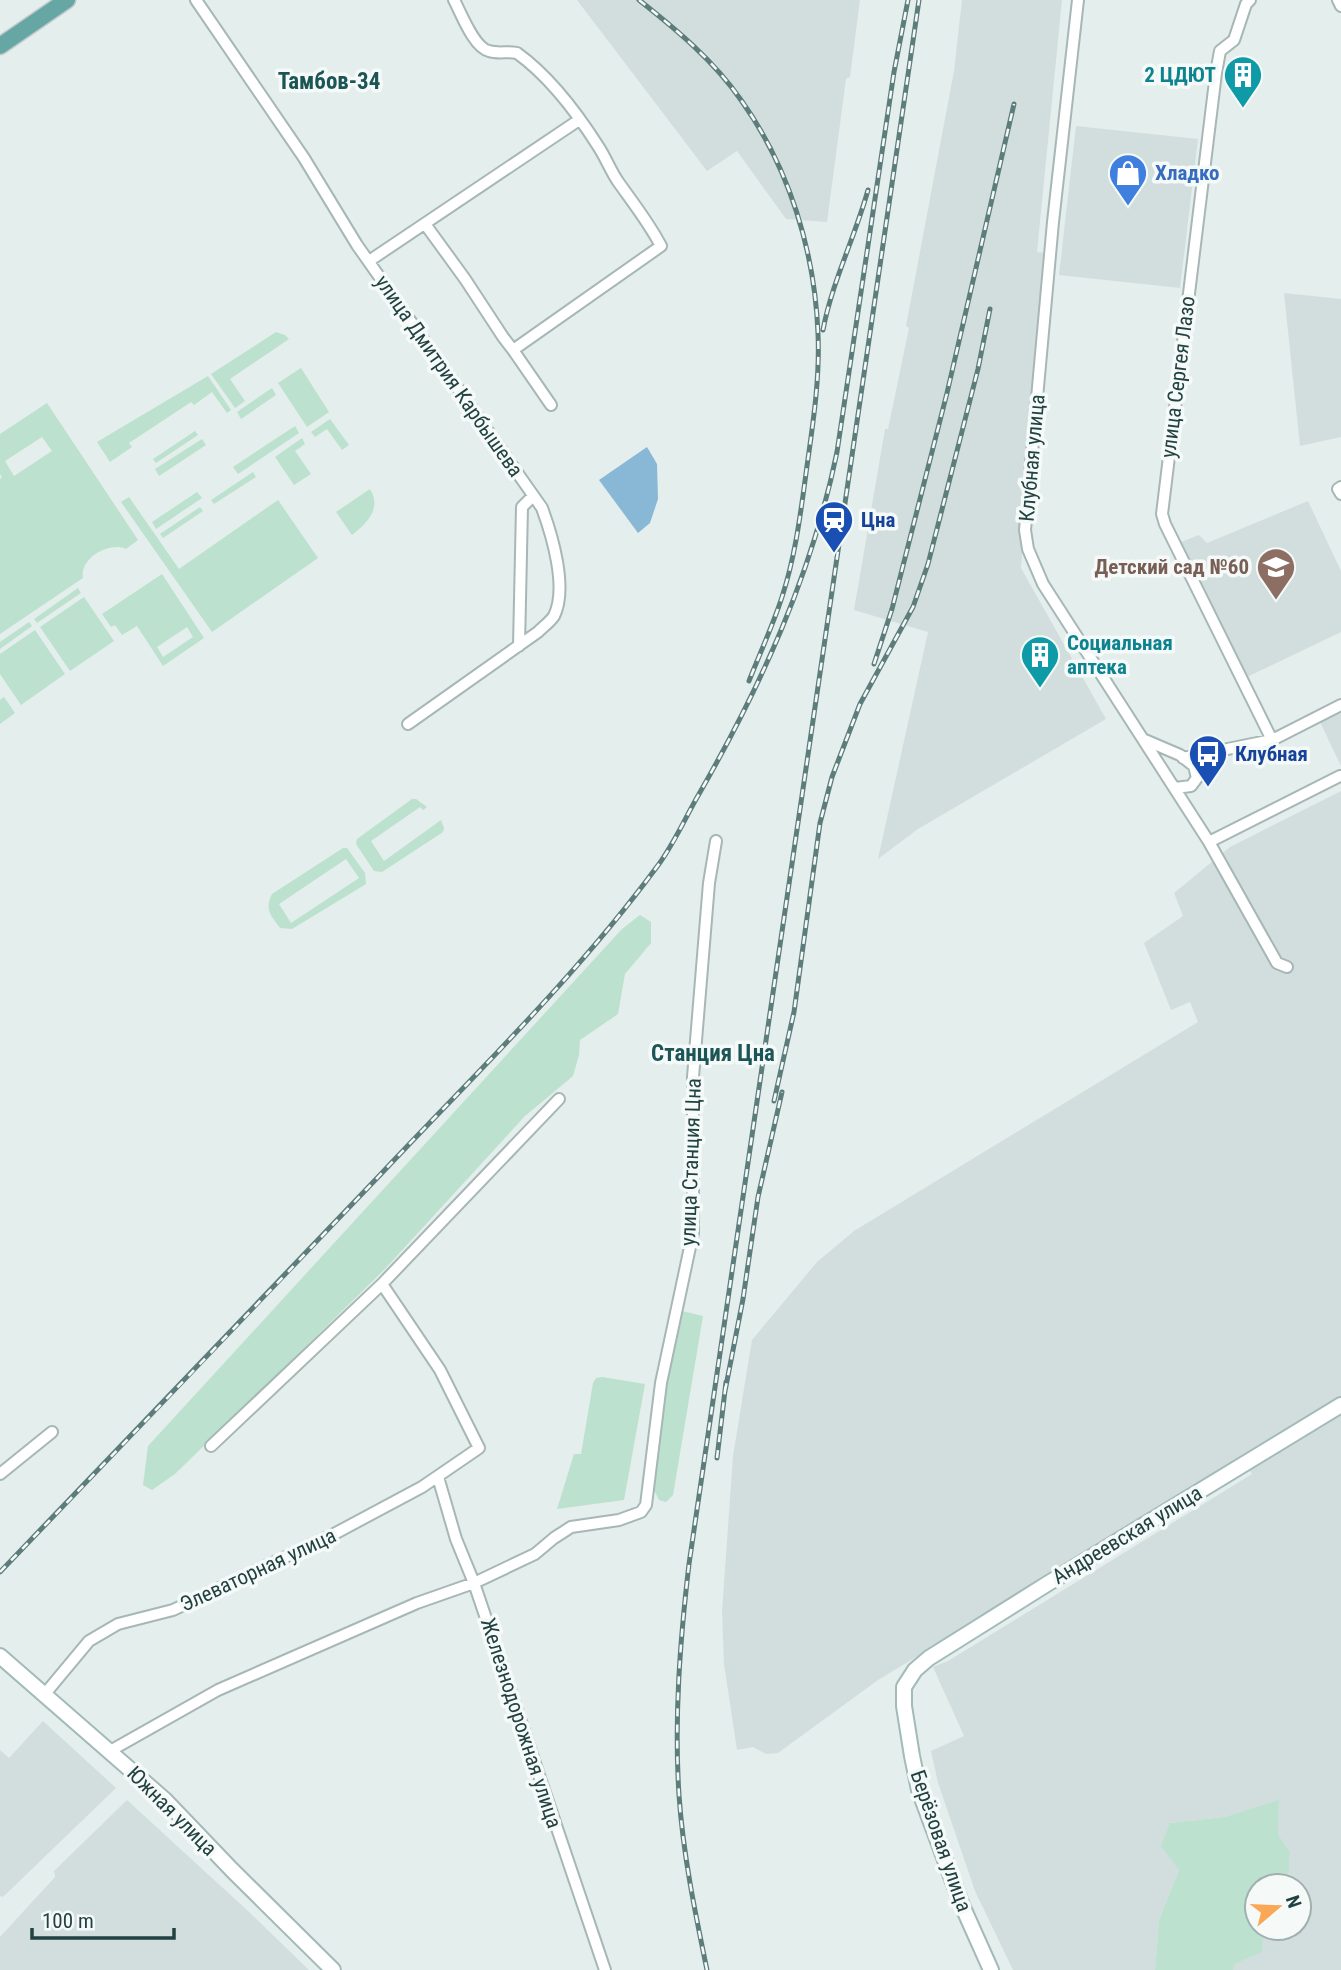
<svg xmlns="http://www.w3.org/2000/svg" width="1341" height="1970" viewBox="0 0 1341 1970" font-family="'Roboto Condensed',sans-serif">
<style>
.built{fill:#d2dedd}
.green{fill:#bce1cf;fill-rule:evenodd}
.water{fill:#89b8d6}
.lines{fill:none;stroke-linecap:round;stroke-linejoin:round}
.street-casing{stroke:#a6b7b5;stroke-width:14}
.secondary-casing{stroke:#a2bbb9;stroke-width:18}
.primary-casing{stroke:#c1caca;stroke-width:19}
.street{stroke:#fff;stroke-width:10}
.secondary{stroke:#fff;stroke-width:14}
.primary{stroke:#66a7a6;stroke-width:16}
.rail-casing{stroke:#5d7d7c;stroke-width:5}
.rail{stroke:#f5faf9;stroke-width:2.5;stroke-dasharray:8;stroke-linecap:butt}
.labels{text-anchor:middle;stroke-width:7;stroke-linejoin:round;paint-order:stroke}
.culture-label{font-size:21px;font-weight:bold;fill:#0d838f;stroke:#f5faf9;text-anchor:end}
.shop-label{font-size:21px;font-weight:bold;fill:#366cbe;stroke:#f5faf9;text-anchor:start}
.street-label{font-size:21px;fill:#224241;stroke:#f5faf9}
.transit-label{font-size:21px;font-weight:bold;fill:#164399;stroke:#f5faf9;text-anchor:start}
.education-label{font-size:21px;font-weight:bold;fill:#785e54;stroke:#f5faf9;text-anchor:end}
.neighbourhood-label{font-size:23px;font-weight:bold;fill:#1c5555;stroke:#f5faf9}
</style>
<rect width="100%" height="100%" fill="#e4eeec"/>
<path class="built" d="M577,0h283l-10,77 -4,2 -19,143 -41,-3 -49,-68 -30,20z
M962,0h100l-25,252 10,1 -26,315 85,151 -188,110 -40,30 50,-227 -74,-22 31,-181h3l21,-101 -3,-2 48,-255z
M1076,126l122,13 -18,149 -121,-13z
M1284,293l57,6v138l-41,9z
M1308,501l33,70v61l-94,45 -66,-135 18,-7 8,8z
M1341,710v56l-21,-44z
M1341,791v1179h-108l2,-6 26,-12 2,-24h36v-42h-13l2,-4 2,-30 -12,-18 1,-33 -55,16 -54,6 9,47 -20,50 -4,50h-142l-38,-79 -37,-108 -7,-32 33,-15 -31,-69 15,-6 304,-187 -10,-13 -364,219 -100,73 -12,1 -13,-7 -16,3 -13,-86 -2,-52 11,-156 19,-116 65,-78 37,-31 344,-209 -8,-20 -19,8 -27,-67 39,-27 -9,-23 56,-46z
M43,1721l73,67 -113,109 -3,-1v-146l9,8z
M127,1800l121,111 61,59h-309v-33l55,-60 -1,-6z"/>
<path class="green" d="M276,332l9,3 4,4 -59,40 15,22 -10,7 -24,-34z
M301,368l28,44 -22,15 -29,-44z
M208,376l23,34 -4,3 -15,-21 -18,13 -3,-3 -62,41 3,4 -22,15 -13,-20z
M272,388l4,7 -35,24 -4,-7z
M47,403l91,137 -12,9c-16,-8 -47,9 -43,29l-83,56v-155l2,-2 -2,-3v-40zM42,437l10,14 -38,25 -9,-15z
M330,419l19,26 -7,5 -15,-21 -12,8 -4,-5z
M295,426l4,7 -61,41 -5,-7z
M195,431l3,4 -42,28 -3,-4z
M302,438l3,6 -10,7 16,23 -17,11 -19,-28z
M202,439l4,6 -47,31 -4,-7z
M253,472l3,5 -42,27 -3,-4z
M370,489c12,20 -3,34 -18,46l-16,-23z
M197,492l5,6 -46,31 -4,-7z
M129,497l50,72 99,-69 40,58 -106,74 -91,-130z
M200,507l3,4 -40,27 -3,-4z
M162,574l42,64 -41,28 -26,-40 -15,9 -7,-10 -4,2 -9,-13zM187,627l6,10 -30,20 -6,-10z
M78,588l3,5 -44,30 -3,-4z
M84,597l30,44 -44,30 -30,-44z
M29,622l3,4 -32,23v-7z
M35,630l30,44 -44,31 -21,-31v-20z
M4,697l11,16 -15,11v-24z
M412,799h4l11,8 -4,3 -3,-3 -49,34 13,20 57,-41 3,8 -1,4 -61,40 -8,-1 -18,-27 1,-5z
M343,848h4l18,25 1,11 -74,45 -12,-1c-9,-13 -16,-18 -8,-34zM346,859l13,19 -68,45 -12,-19z
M640,915l11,7v21l-26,31 -7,40 -38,26 -1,15 -6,21 -48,40 -141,154 -209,204 -23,16 -9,-5 5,-39 474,-517z
M682,1311l21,5 -30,179 -7,7 -7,-2 -4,-8 -4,-1 14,-97 -1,-9z
M602,1377l43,7 -21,116 -67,9 17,-55h7l12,-71 3,-5z
M1279,1800l-1,34 12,18 -2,31 -2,3h-29v42h6l-1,24 -27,12 -2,6h-78l4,-50 20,-50 -18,-24 9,-23 54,-6z"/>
<path class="water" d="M647,447l10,17 1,35 -8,24 -12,10 -39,-53z"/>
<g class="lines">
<g class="street-casing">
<path id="street" d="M196,0l108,158 53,87 185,263c10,27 26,80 12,108 -4,6 -11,11 -16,16l-130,92
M1078,0l-25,222 -28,308 3,19 15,35 166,258 68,121 10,4
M1250,0l-4,4 -12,36 -14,11 -4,22 -54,441 3,10 107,216
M1338,0l3,6
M425,224l40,55 38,58 10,13 148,-104c-12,-23 -27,-42 -42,-63 -8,-11 -13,-25 -21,-37 -21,-33 -49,-70 -81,-93 -9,-2 -19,1 -28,-2 -15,-3 -28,-38 -35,-51
M369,261l210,-141
M513,350l38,55
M1341,487l-3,2 3,5
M519,646l3,-139 11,-11
M1145,740l35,15 14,11 3,12 -6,8 -16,2
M1183,758l89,-18 69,-35
M1209,842l131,-66
M382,1284l177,-185
M0,1474l52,-42
M438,1477l18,62 18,44 131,387
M44,1695l45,-54 29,-17 55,-14 161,-76 88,-47 57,-39 -39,-78 -58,-86 -171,162
M110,1751l108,-61 199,-87 57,-20 61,-29 19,-16 17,-11 48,-7 22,-8 5,-7 15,-122 32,-150v-156l16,-194 7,-42"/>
</g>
<g class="secondary-casing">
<path id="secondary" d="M0,1656l165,144 67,70 101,100
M991,1970l-30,-67 -26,-70 -16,-43 -7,-34 -8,-50v-19l11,-17 14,-12 118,-74 294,-179"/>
</g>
<g class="primary-casing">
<path id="primary" d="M0,46l67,-46"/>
</g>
<use href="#street" class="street"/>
<use href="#secondary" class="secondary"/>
<use href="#primary" class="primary"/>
<g class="rail-casing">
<path id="rail" d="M639,0c38,30 75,61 102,100 48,67 74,152 77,234 2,44 -5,89 -11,132 -6,44 -11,88 -25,131 -9,28 -22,56 -33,84
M823,330c9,-48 32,-93 45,-140
M874,664l18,-55 55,-216 67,-289
M774,1101l20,-89 26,-189 12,-46 28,-73 53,-97 15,-43 50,-195 12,-60
M725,1391l18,-92 15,-102 24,-105
M717,1458l9,-76
M0,1572c127,-132 254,-264 380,-397 94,-100 194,-196 276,-307 17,-22 29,-50 43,-74 62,-108 113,-220 138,-342l57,-380 14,-72
M707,1970c-12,-58 -24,-116 -28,-175 -5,-77 1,-154 10,-231l230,-1564"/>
</g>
<use href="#rail" class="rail"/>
</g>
<defs>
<g id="building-pin" transform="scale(2.0125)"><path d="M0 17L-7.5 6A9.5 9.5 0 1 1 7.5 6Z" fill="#0f9aa8" stroke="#f5faf9"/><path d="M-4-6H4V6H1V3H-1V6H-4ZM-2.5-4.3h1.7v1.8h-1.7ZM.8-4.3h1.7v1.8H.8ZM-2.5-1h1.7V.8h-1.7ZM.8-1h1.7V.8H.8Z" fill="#fff"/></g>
<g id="shop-pin" transform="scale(2.0125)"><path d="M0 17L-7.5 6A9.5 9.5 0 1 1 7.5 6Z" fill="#3f7fe0" stroke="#f5faf9"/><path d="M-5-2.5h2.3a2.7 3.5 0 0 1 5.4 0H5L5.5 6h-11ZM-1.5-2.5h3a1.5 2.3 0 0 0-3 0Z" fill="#fff"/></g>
<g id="station-pin" transform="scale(2.0125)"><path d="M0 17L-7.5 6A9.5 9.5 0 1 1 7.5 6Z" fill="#1a4fb4" stroke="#f5faf9"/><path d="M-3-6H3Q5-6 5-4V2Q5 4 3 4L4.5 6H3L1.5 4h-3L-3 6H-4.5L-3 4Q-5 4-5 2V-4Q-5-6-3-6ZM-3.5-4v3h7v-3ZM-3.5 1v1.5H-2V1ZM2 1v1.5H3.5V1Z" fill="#fff"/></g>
<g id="school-pin" transform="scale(2.0125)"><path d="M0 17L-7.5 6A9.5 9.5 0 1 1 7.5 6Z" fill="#8d6e63" stroke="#f5faf9"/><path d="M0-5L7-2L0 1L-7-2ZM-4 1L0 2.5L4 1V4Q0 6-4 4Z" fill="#fff"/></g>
<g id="bus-pin" transform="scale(2.0125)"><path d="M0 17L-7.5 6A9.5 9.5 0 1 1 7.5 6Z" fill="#1a4fb4" stroke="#f5faf9"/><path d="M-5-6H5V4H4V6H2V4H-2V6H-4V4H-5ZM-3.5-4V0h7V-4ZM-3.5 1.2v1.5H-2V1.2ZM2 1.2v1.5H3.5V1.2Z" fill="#fff"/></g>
</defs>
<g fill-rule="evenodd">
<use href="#building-pin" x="1243" y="75"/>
<use href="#shop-pin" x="1128" y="173"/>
<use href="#station-pin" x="834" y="520"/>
<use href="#school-pin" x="1276" y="567"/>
<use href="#building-pin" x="1040" y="655"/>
<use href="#bus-pin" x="1208" y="754"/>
</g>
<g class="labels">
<g class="culture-label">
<text x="1216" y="82">2 ЦДЮТ</text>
<text x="1067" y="650" text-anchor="start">Социальная<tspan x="1067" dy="24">аптека</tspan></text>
</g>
<g class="shop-label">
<text x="1155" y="180">Хладко</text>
</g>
<g class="street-label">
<text transform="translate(449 376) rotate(55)" y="7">улица Дмитрия Карбышева</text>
<text transform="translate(1178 377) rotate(-83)" y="7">улица Сергея Лазо</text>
<text transform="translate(1032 458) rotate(-85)" y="7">Клубная улица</text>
<text transform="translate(691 1162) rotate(-88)" y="7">улица Станция Цна</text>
<text transform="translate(1127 1535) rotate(-31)" y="7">Андреевская улица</text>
<text transform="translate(258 1570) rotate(-25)" y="7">Элеваторная улица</text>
<text transform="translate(521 1723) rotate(72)" y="7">Железнодорожная улица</text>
<text transform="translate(172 1811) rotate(45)" y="7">Южная улица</text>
<text transform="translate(941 1841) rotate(71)" y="7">Берёзовая улица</text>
</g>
<g class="transit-label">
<text x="861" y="527">Цна</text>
<text x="1235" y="761">Клубная</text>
</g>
<g class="education-label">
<text x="1249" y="574">Детский сад №60</text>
</g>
<g class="neighbourhood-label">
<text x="329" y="89">Тамбов-34</text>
<text x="713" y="1061">Станция Цна</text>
</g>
</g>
<g transform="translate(1278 1907) rotate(71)"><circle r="33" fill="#f5faf9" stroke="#a1b0af" stroke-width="2"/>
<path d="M0-5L12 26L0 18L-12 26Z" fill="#faa756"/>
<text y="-10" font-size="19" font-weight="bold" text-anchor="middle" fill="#224241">N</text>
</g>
<path d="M32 1928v10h142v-10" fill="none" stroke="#224241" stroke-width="3.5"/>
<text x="42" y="1928" font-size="21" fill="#224241" stroke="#f5faf9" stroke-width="5" paint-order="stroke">100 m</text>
</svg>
